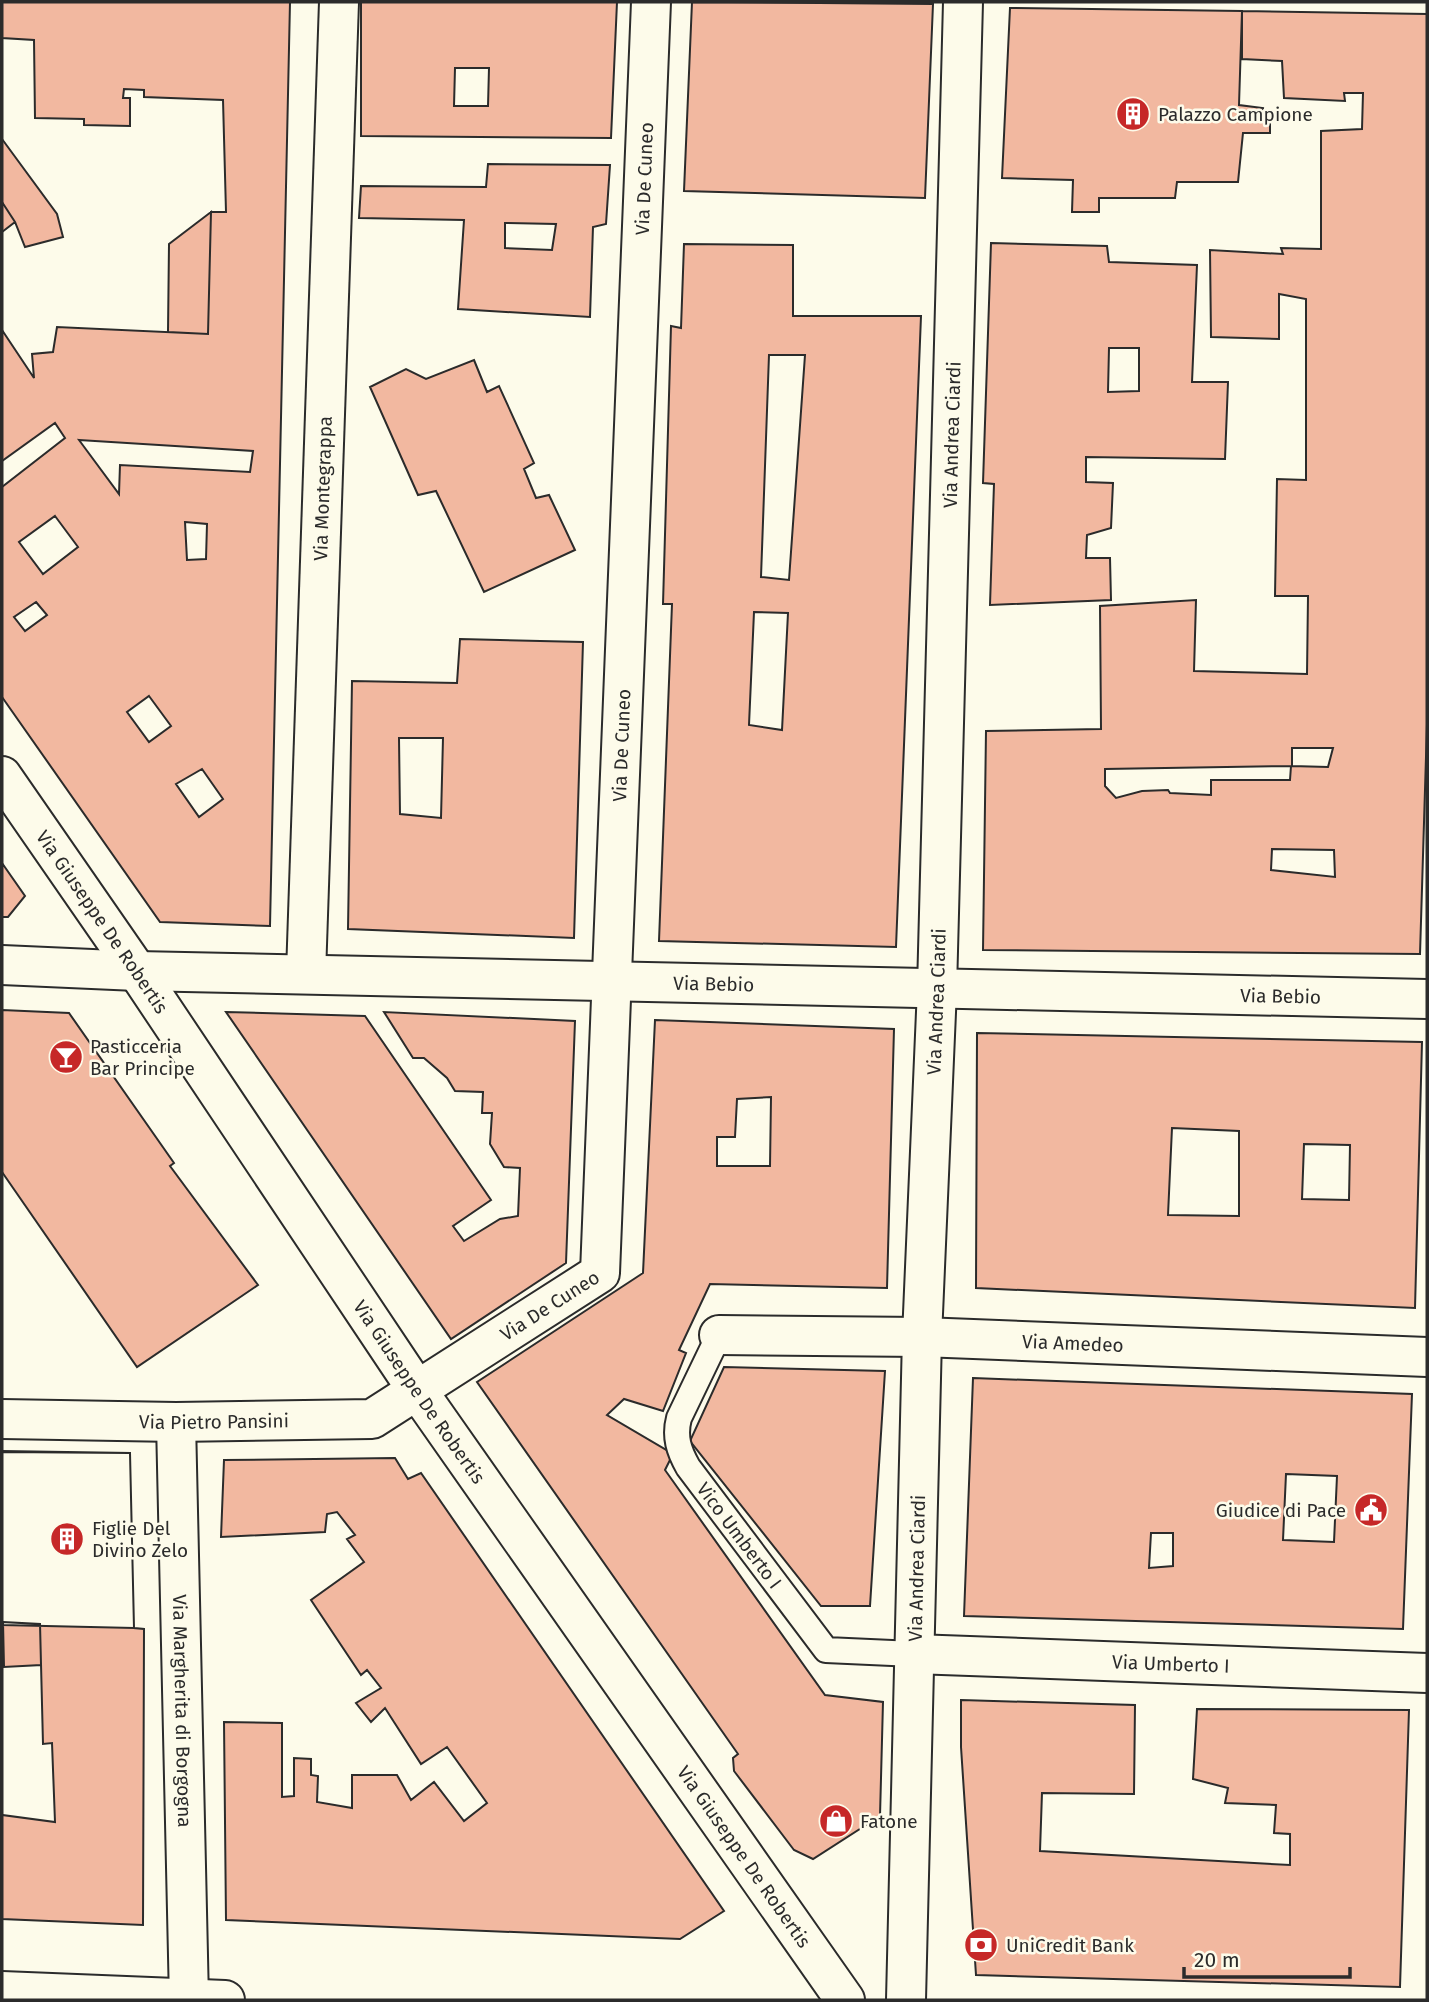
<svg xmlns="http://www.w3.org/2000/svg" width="1429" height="2002" viewBox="0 0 1429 2002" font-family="'Fira Sans',sans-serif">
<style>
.building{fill:#f2b8a0;stroke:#2b2b2b;stroke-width:2;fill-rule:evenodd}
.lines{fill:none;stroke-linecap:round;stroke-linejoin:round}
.service-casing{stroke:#2b2b2b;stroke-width:28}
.minor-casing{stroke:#2b2b2b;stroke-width:42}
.tertiary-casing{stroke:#2b2b2b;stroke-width:42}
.service{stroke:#fdfbea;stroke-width:24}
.minor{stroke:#fdfbea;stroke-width:38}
.tertiary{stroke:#fdfbea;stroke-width:38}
.labels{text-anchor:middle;stroke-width:5;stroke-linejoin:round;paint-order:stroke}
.poi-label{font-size:19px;fill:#2b2b2b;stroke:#fdfbea;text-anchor:start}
.street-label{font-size:19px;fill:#2b2b2b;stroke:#fdfbea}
</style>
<rect width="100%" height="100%" fill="#fdfbea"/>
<path class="building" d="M2,2h288l-20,924 -110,-4 -158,-225v-210l63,-49 -10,-15 -53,38v-131l32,48 -2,-24 21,-2 4,-25 151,7 3,-122h15l-3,-112 -79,-3v-7l-20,-1 -1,9h7v28l-46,-1v-6l-49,-1 -1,-78 -32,-2zM79,440l96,6 78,5 -3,21 -130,-7 -1,29zM55,516l23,31 -35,27 -24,-32zM185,522l22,2 -1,35 -19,1zM36,602l11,13 -22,16 -11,-14zM149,696l22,30 -22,16 -22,-30zM202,769l21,30 -24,18 -23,-33z
M361,2h256l-6,136 -250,-2zM455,68h34l-1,38h-34z
M692,2l241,2 -8,194 -241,-7z
M1010,8l232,3 -3,94 24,3 -2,11 9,2v12h-27l-5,49h-61l-2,16h-76v14h-27l1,-32 -71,-2z
M1242,11l185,3v710l-7,230 -437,-4 3,-219 115,-2 -1,-123 96,-6 -2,71 113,3 1,-78h-33l2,-117 29,1v-181l-27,-5v45l-68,-2 -1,-87 73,4 -2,-6 40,1v-118l41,-2 1,-36h-19l1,8 -61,-3 -2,-37 -40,-2zM1292,748h41l-5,19 -36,-1zM1291,766l-1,14h-79v15l-41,-2 -2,-3 -26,1 -26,7 -11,-12v-17zM1272,849l62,1 1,27 -64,-7z
M2,139l55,75 6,23 -38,10 -10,-25 -13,-20z
M488,164l122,1 -4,59 -13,3 -3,90 -132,-8 6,-89 -105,-2 2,-32 125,1zM505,223l51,1 -4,26 -47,-2z
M2,202l13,20 -13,10z
M211,212l-3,122 -40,-2 1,-88z
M991,243l116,3 2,16 88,3 -5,117h36l-3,77 -139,-2v25l27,1 -2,45 -24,7 -1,23h24l1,42 -121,5 4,-121 -11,-1zM1109,348h30v43l-31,1z
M684,244l109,1v71h128l-25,631 -237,-6 13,-337h-9l8,-278 10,2zM769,355h36l-16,225 -28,-3zM754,612l34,1 -6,117 -33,-5z
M474,360l13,32 12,-6 35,77 -10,6 12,29 13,-3 26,55 -91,42 -48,-101 -18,4 -48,-108 36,-18 20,10z
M460,639l123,3 -9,296 -226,-9 4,-248 105,2zM399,738h44l-2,80 -41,-4z
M2,863l23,33 -17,21h-6z
M2,1010l67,3 105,150 -4,3 88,119 -121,82 -135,-195z
M226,1012l139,4 126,184 -38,26 11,15 36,-22 18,-3 2,-48 -16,-1 -14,-23 2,-31h-10l1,-21 -28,-1 -8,-13 -23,-20h-11l-29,-46 191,9 -9,242 -115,76z
M655,1020l239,9 -7,259 -177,-4 -31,66 7,3 -23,58 -39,-12 -17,16 66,39 -8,16 160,225 58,7 -3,114 -67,43 -19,-9 -60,-79 -1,-13 5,-4 -261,-372 166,-109zM771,1097l-1,69h-53v-29h18l2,-38z
M977,1033l445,9 -7,266 -439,-20zM1172,1128l67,3v85l-71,-1zM1304,1144l46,1 -1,55 -47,-1z
M724,1367l161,4 -15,235h-49l-131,-165z
M973,1378l439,16 -9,235 -439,-13zM1286,1474l51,2 -3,66 -51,-2zM1151,1533h22v33l-24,2z
M2,1451l128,2 4,175 -132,-3z
M2,1452l128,1 4,175 10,1 -1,296 -141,-6v-104l53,7 -3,-79 -9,1 -3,-120 -38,-2z
M395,1458l13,21 13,-6 303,438 -44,28 -454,-19 -2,-198 58,1v74l12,-1v-38l17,1v16l7,1 -1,26 35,6v-33h45l14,25 23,-18 30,39 23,-18 -40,-56 -26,17 -36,-56 -14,14 -15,-19 25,-15 -14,-18 -6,5 -50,-75 53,-38 -17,-23 8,-4 -18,-23 -10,2 -2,18 -104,5 3,-77z
M3,1622l37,2 1,41 -37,2z
M961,1700l174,5 -1,89 -92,-1 -2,58 250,14v-31l-16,-1 2,-28 -51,-2 3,-15 -35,-9 4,-70 212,1 -9,277 -424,-12 -15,-228z"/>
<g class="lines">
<g class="service-casing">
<g id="service">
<path id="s1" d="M719,1335l-40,83c-5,19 0,33 9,49l138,183 88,4"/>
</g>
</g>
<g class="minor-casing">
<g id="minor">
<path id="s2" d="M2,776l135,195 280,419 428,610"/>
<path id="s3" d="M2,965l135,6 1290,28"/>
<path id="s4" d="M306,974l33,-972"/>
<path id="s5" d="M719,1335l203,2 505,20"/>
<path id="s6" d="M2,1419l174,3 196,-3 228,-146 51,-1271"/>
<path id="s7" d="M176,1422l13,578"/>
<path id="s8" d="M914,1654l513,19"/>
<path id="s9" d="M906,2000l16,-663 15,-348 26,-987"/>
</g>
</g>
<g class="tertiary-casing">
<path id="tertiary" d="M2,1991l223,9"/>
</g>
<use href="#service" class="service"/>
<use href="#minor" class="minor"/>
<use href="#tertiary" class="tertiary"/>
</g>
<defs>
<g id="building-disc" transform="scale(1.75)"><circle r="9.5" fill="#c62828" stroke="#fdfbea"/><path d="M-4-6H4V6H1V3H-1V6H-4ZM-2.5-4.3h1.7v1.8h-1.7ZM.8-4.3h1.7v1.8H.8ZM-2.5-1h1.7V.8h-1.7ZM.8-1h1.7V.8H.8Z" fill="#fff"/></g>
<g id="bar-disc" transform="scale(1.75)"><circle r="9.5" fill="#c62828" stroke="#fdfbea"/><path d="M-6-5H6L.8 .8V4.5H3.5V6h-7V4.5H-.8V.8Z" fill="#fff"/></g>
<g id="civic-disc" transform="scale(1.75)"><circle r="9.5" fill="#c62828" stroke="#fdfbea"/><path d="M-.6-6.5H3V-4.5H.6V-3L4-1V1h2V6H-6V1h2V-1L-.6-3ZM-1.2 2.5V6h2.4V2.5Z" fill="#fff"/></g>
<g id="shop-disc" transform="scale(1.75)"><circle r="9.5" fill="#c62828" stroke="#fdfbea"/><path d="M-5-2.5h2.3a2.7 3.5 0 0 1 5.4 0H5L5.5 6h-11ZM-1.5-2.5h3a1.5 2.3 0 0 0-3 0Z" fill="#fff"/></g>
<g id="bank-disc" transform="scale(1.75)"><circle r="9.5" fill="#c62828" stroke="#fdfbea"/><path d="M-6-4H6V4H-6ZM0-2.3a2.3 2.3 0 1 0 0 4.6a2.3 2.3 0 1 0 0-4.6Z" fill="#fff"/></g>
</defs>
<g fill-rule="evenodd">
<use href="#building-disc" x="1133" y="114"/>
<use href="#bar-disc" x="66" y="1057"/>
<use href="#civic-disc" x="1371" y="1510"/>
<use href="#building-disc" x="67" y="1539"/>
<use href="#shop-disc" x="836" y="1821"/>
<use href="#bank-disc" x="981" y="1945"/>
</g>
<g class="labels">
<g class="poi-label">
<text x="1158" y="121">Palazzo Campione</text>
<text x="90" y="1053">Pasticceria<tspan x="90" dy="22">Bar Principe</tspan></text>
<text x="1346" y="1517" text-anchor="end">Giudice di Pace</text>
<text x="92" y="1535">Figlie Del<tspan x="92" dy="22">Divino Zelo</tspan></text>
<text x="860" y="1828">Fatone</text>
<text x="1006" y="1952">UniCredit Bank</text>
</g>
<g class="street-label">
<text dy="7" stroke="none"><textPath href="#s6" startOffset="1736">Via De Cuneo</textPath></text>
<text dy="7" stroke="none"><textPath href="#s9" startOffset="1566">Via Andrea Ciardi</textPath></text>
<text dy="7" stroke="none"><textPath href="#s4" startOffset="486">Via Montegrappa</textPath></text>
<text dy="7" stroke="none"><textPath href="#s6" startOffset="1169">Via De Cuneo</textPath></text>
<text dy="7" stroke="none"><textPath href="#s2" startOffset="177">Via Giuseppe De Robertis</textPath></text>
<text dy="7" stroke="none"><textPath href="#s3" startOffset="712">Via Bebio</textPath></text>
<text dy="7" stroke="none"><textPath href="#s3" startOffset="1279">Via Bebio</textPath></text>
<text dy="7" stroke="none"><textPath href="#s9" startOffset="999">Via Andrea Ciardi</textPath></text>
<text dy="7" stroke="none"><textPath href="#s6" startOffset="581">Via De Cuneo</textPath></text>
<text dy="7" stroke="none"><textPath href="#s5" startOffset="354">Via Amedeo</textPath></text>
<text dy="7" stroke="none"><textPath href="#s2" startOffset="744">Via Giuseppe De Robertis</textPath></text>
<text dy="7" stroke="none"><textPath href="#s6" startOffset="212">Via Pietro Pansini</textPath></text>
<text dy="7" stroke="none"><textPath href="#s1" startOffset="229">Vico Umberto I</textPath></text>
<text dy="7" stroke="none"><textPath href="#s9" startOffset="432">Via Andrea Ciardi</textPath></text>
<text dy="7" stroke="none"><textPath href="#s8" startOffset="257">Via Umberto I</textPath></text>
<text dy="7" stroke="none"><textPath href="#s7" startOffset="289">Via Margherita di Borgogna</textPath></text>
<text dy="7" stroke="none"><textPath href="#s2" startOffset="1311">Via Giuseppe De Robertis</textPath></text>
</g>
</g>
<rect width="1429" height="2002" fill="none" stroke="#2b2b2b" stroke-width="7"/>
<path d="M1184 1967v10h166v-10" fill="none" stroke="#2b2b2b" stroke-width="3.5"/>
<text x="1194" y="1967" font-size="21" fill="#2b2b2b" stroke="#fdfbea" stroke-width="5" paint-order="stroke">20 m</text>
</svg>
